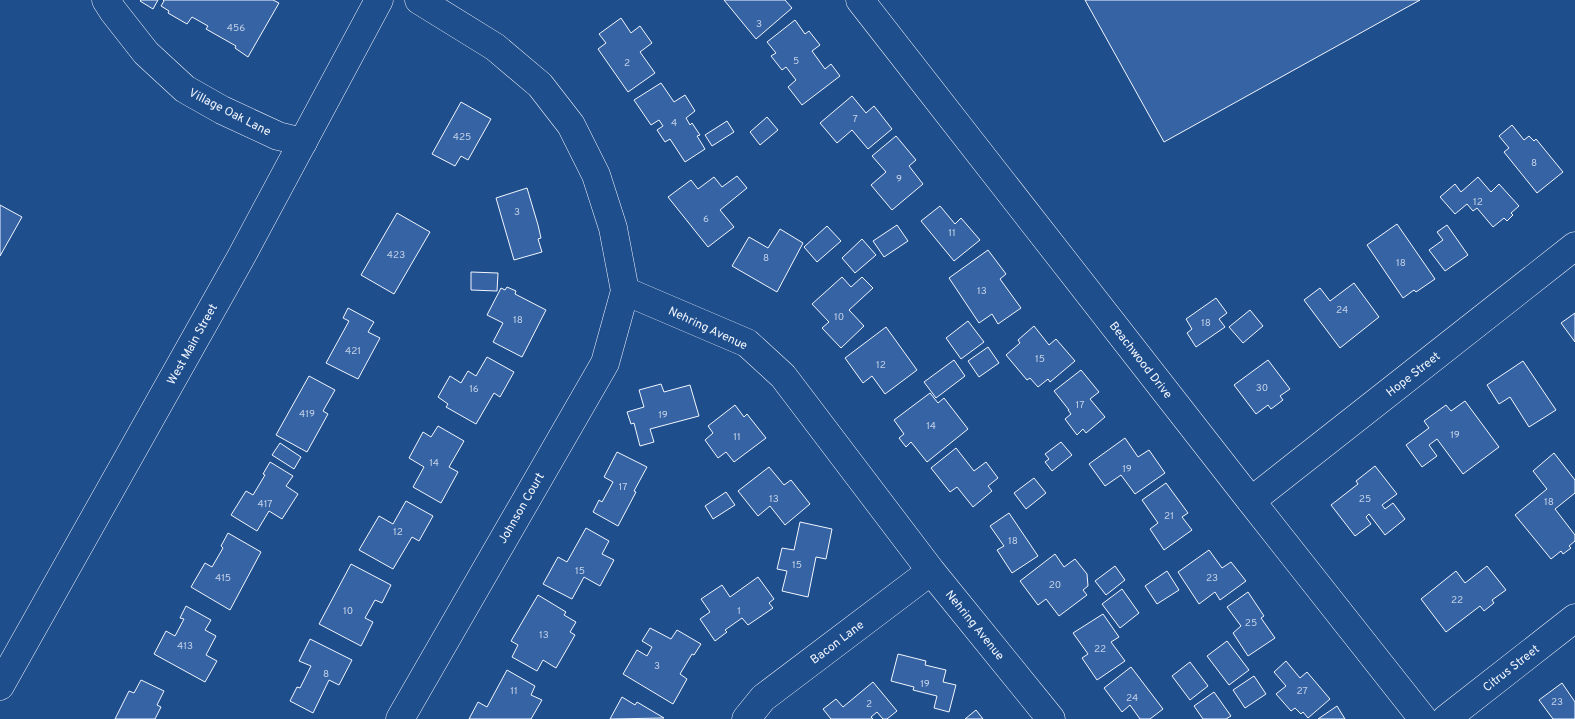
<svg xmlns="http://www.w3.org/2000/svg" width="1575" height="719" viewBox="0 0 1575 719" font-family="Overpass,sans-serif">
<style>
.building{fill:#3563a3;stroke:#f2f6ff}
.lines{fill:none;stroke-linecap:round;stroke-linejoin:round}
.minor-casing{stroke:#f2f6ff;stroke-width:29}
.major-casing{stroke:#f2f6ff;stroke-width:29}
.minor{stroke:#1f4e8c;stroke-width:28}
.major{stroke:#1f4e8c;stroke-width:28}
.labels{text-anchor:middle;stroke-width:4;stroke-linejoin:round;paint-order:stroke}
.number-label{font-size:10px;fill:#c3d1e8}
.street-label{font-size:12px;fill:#f2f6ff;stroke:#1f4e8c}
</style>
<rect width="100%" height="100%" fill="#1f4e8c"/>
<path class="building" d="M141,0h17l-5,9 -13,-8z
M163,0h110l6,3 -31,54 -13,-9 1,-2 -30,-17 2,-3 -16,-9 -5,7 -19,-11 1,-2 -8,-5 3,-5z
M724,0h61l7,8 -36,31z
M1085,0h335l-256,142z
M621,18l10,15 9,-7 12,17 -12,9 15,21 -27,19 -30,-43 8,-6 -7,-9z
M795,20l10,14 4,-3 11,14 -8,6 13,18 6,-5 9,12 -38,29 -14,-18 8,-7 -10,-13 -4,3 -11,-14 5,-3 -9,-11z
M661,83l13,19 11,-7 10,16 -9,7 4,7 2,-2 8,12 -3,1 8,13 -20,13 -15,-23 -5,3 -8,-12 6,-4 -4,-6 -8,5 -17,-25z
M852,96l14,17 8,-7 18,23 -24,20 -16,-19 -15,13 -17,-20z
M461,102l30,17 -23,41 -7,-4 -6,10 -23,-12z
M767,117l11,13 -18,15 -10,-13z
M727,121l7,11 -22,14 -7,-11z
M1512,125l12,15 5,-4 5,5 2,-2 27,33 -26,21 -33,-41 5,-4 -10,-12z
M896,136l20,24 -7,6 14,18 -31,26 -21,-25 15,-13 -14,-16z
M737,176l10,12 -27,22 14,17 -26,20 -40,-50 23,-17 7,9 16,-12 8,10z
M1478,177l13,15 8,-8 20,22 -8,7 2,2 -6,6 -3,-3 -11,9 -16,-19 -4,3 -6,-7 -12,10 -15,-17 15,-13 6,8z
M527,188l11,37 3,13 -3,1 4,13 -28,8 -18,-62z
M0,205l22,12 -22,39z
M940,206l15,18 6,-6 19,22 -26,21 -33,-40z
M397,213l33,19 -36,62 -33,-19z
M1397,224l38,55 -19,13 -2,-2 -11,8 -36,-53z
M897,225l11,16 -24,16 -11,-16z
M1447,225l21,30 -23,16 -16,-21 14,-10 -6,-8z
M827,226l14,15 -24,21 -13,-15z
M780,229l23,14 -26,49 -45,-26 17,-29 19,11z
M862,239l14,16 -21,18 -13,-15z
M988,250l18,24 -6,5 21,29 -23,16 -6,-10 -13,9 -30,-45z
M471,272l27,1 -1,18 -26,-1z
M842,277l9,10 11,-10 11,11 -24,22 15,16 -23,22 -19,-20 7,-6 -17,-18z
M1354,283l25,34 -39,31 -36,-48 16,-12 10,13z
M507,287l9,4 -1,3 31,16 -24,47 -29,-15 10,-19 -16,-8 14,-27 4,2z
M1216,298l11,15 -8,6 6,8 -29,20 -9,-14 5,-4 -6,-10z
M348,308l26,14 -6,10 12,6 -22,41 -32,-16 23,-42 -6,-3z
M1250,310l13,16 -20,17 -14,-16z
M1575,313v29l-14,-19z
M968,321l16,21 -23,17 -15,-21z
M1034,326l15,19 7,-6 19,22 -25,21 -2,-3 -10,8 -8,-9 -3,2 -21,-25 14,-12 -2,-3z
M886,327l31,43 -32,24 -13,-18 -9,7 -18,-25z
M988,347l11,16 -20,14 -11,-16z
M487,357l27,15 -14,25 -6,-4 -18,31 -30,-17 2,-3 -10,-7 12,-21 11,7 7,-12 8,5z
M954,360l11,16 -29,22 -12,-16z
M1268,360l22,29 -10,7 3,4 -12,9 -3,-4 -12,9 -22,-29z
M1523,361l33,49 -27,17 -19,-30 -11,7 -12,-19z
M1081,370l18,22 -9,7 15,18 -19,16 -3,-4 -6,6 -12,-16 6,-5 -3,-4h1l-15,-19z
M309,376l26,14 -12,21 5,3 -21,38 -31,-17z
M661,384l3,8 26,-7 9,31 -49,13 4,13 -14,4 -6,-23 -3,1 -4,-12 17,-5 -5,-17z
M930,393l8,10 6,-5 24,31 -41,33 -16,-20 -5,5 -7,-9 5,-4 -10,-14z
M1465,401l34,46 -36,27 -26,-35 -8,6 8,11 -15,11 -16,-22 23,-17 -5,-7 22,-16 5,6z
M735,405l9,12 3,-3 19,24 -32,24 -8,-10 -8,6 -13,-18 8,-7 -5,-7z
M438,426l26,15 -15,26 9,5 -17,31 -28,-16 11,-20 -15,-9 14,-26 8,5z
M1125,438l13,19 11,-7 16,23 -30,21 -14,-19 -16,11 -16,-22z
M1061,442l11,13 -20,16 -7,-9 4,-3 -4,-5z
M280,443l21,14 -7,12 -22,-14z
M956,448l18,23 12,-9 12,16 -10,8 4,5 -19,16 -16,-20 -7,5 -19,-24z
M617,452l30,15 -13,24 2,1 -18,34 -25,-14 6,-12 3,2 11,-20 -9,-5z
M1554,453l21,27v13l-20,16 20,26v6l-6,5 2,2 -8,6 -2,-3 -10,8 -36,-44 32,-26 -14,-18z
M270,462l23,14 -7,10 12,8 -16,25 -13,-8 -12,20 -26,-16 15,-24 7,4 12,-20 -2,-1z
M1375,466l22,28 -15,11 3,4 8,-6 12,16 -20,16 -16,-21 -3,3 5,7 -16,12 -24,-31 27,-21 -2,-3z
M769,467l15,18 7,-5 19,24 -25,21 -15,-19 -12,10 -20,-25z
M1034,478l12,15 -20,16 -12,-16z
M1166,483l22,30 -6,4 10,13 -28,20 -14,-21 8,-6 -16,-23z
M726,492l9,13 -22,14 -8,-13z
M406,501l27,15 -14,25 -7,-4 -19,32 -34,-19 20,-34 14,8z
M1009,513l29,43 -26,17 -15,-23 7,-4 -14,-20z
M800,522l32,7 -6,30 -10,-2 -8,40 -26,-6 5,-20 -10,-2 5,-21 12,2z
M586,528l23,13 -7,13 12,6 -14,26 -16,-9 -12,22 -29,-15 15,-27 9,5z
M228,533l33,19 -31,58 -39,-23 14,-24 7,4 11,-19 -2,-2z
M1209,550l13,18 9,-6 15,19 -26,19 -5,-8 -16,12 -21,-32z
M1055,554l9,13 11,-8 12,15 1,12 -5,4 4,5 -28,21 -13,-17 -8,6 -18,-24z
M351,564l40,21 -9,18 -7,-3 -10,18 8,4 -12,24 -42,-22z
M1115,566l10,14 -19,15 -11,-14z
M1487,566l19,24 -14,10 2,3 -10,8 -4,-5 -34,26 -25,-33 35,-28 9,12z
M1167,571l12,19 -22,14 -12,-18z
M758,577l16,22 -5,4 4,5 -25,17 -6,-7 -17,12 2,2 -12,9 -15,-22 10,-7 -9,-13 21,-14 8,12z
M1122,589l17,24 -19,15 -18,-24z
M1248,592l16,24 -3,2 14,20 -27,18 -15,-23 8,-7 -14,-19z
M538,595l28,17 -2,3 12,7 -6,10 5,3 -19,33 -13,-8 -6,11 -25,-14 6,-12 -7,-4z
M186,606l25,14 -6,10 11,6 -10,19 11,6 -12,21 -51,-28 12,-23 9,5 9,-17 -4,-1z
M1103,614l16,23 -8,5 14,19 -28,19 -15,-22 6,-4 -15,-21z
M650,628l21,11 6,-9 24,14 -7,11 -2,-1 -12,20 7,5 -14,25 -50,-30 14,-24 10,6 5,-9 -10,-6z
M310,639l42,21 -13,25 -10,-5 -16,33 -23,-12 7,-14 3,1 11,-22 -12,-5z
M1227,641l22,29 -20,15 -22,-29z
M898,654l28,7 -1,4 21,5 -3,12 13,3 -7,27 -15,-4 3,-12 -24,-6 1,-3 -23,-6z
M1286,661l14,17 7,-6 23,27 -22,19 -5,-6 -2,2 -6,-6 -4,3 -15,-17 10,-8 -12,-14z
M1190,662l18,24 -18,14 -18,-24z
M1131,667l32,42 -13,10h-10l-10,-14 -8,7 -18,-24z
M507,670l28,16 -4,9 11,5 -11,19h-62l9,-17 9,5z
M1254,676l12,18 -21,14 -12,-18z
M141,680l23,11 -7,14 4,2 -6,12h-40l14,-28 5,2z
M873,682l24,29 -10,8h-4l-6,-7 -6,5 2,2h-42l-8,-10 13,-10 7,8z
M1562,683l13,19v17h-22l-14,-19z
M1214,692l17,24 -5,3h-23l-9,-13z
M622,697l13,8 2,-3 27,16 -54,1z
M1337,706l8,13h-27z
M976,710l7,9h-18z"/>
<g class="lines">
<g class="minor-casing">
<path id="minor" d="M106,0l7,11 33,42 39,36 37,21 56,26 25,6
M860,0l391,501 172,218
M625,291l122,52 36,33 148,195 120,148
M1251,501l324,-255
M400,719l205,-356 20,-72 -12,-63 -17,-53 -25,-50 -31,-40 -45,-38 -76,-47
M746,719l17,-21 168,-127
M1446,719l129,-101"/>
</g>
<g class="major-casing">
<path id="major" d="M0,686l240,-427 139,-259"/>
</g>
<use href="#minor" class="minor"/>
<use href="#major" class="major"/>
</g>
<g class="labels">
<g class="number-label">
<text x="759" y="27">3</text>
<text x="236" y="31">456</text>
<text x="796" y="64">5</text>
<text x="627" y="66">2</text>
<text x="855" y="122">7</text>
<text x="674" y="126">4</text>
<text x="462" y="140">425</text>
<text x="1534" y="166">8</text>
<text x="899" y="182">9</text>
<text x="1478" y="205">12</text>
<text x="517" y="215">3</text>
<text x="706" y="222">6</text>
<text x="952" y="236">11</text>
<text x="396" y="258">423</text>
<text x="766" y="261">8</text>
<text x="1401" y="266">18</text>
<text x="982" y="294">13</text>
<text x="1342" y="313">24</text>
<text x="839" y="320">10</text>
<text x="518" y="323">18</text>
<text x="1206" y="326">18</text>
<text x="353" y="354">421</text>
<text x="1040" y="362">15</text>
<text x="881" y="368">12</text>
<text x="1262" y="391">30</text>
<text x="474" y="392">16</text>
<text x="1080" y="408">17</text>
<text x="307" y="417">419</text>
<text x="663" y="418">19</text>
<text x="931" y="429">14</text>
<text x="1455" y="438">19</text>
<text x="737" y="440">11</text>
<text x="434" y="466">14</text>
<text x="1127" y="472">19</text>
<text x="623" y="490">17</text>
<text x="774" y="502">13</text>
<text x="1365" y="502">25</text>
<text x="1549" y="505">18</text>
<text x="265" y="507">417</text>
<text x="1169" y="519">21</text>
<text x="398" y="535">12</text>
<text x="1013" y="544">18</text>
<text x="797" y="568">15</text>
<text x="580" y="574">15</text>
<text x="223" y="581">415</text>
<text x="1212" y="581">23</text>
<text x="1055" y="588">20</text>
<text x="1457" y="603">22</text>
<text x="348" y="614">10</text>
<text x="739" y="614">1</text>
<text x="1251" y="626">25</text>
<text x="544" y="638">13</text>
<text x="185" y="649">413</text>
<text x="1100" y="652">22</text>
<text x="657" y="669">3</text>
<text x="326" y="677">8</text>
<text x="925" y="687">19</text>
<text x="514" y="694">11</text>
<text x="1302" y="694">27</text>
<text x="1132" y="701">24</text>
<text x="1557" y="705">23</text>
<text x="869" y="707">2</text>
</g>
<g class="street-label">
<text transform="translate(230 112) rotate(27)" y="4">Village Oak Lane</text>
<text transform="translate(708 328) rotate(25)" y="4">Nehring Avenue</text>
<text transform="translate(192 344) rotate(-61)" y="4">West Main Street</text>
<text transform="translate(1141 360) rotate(52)" y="4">Beachwood Drive</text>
<text transform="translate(1413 374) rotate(-38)" y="4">Hope Street</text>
<text transform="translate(521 508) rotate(-60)" y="4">Johnson Court</text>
<text transform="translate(975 625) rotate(51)" y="4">Nehring Avenue</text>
<text transform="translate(837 642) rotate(-37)" y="4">Bacon Lane</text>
<text transform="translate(1511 668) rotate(-38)" y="4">Citrus Street</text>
</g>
</g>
</svg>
